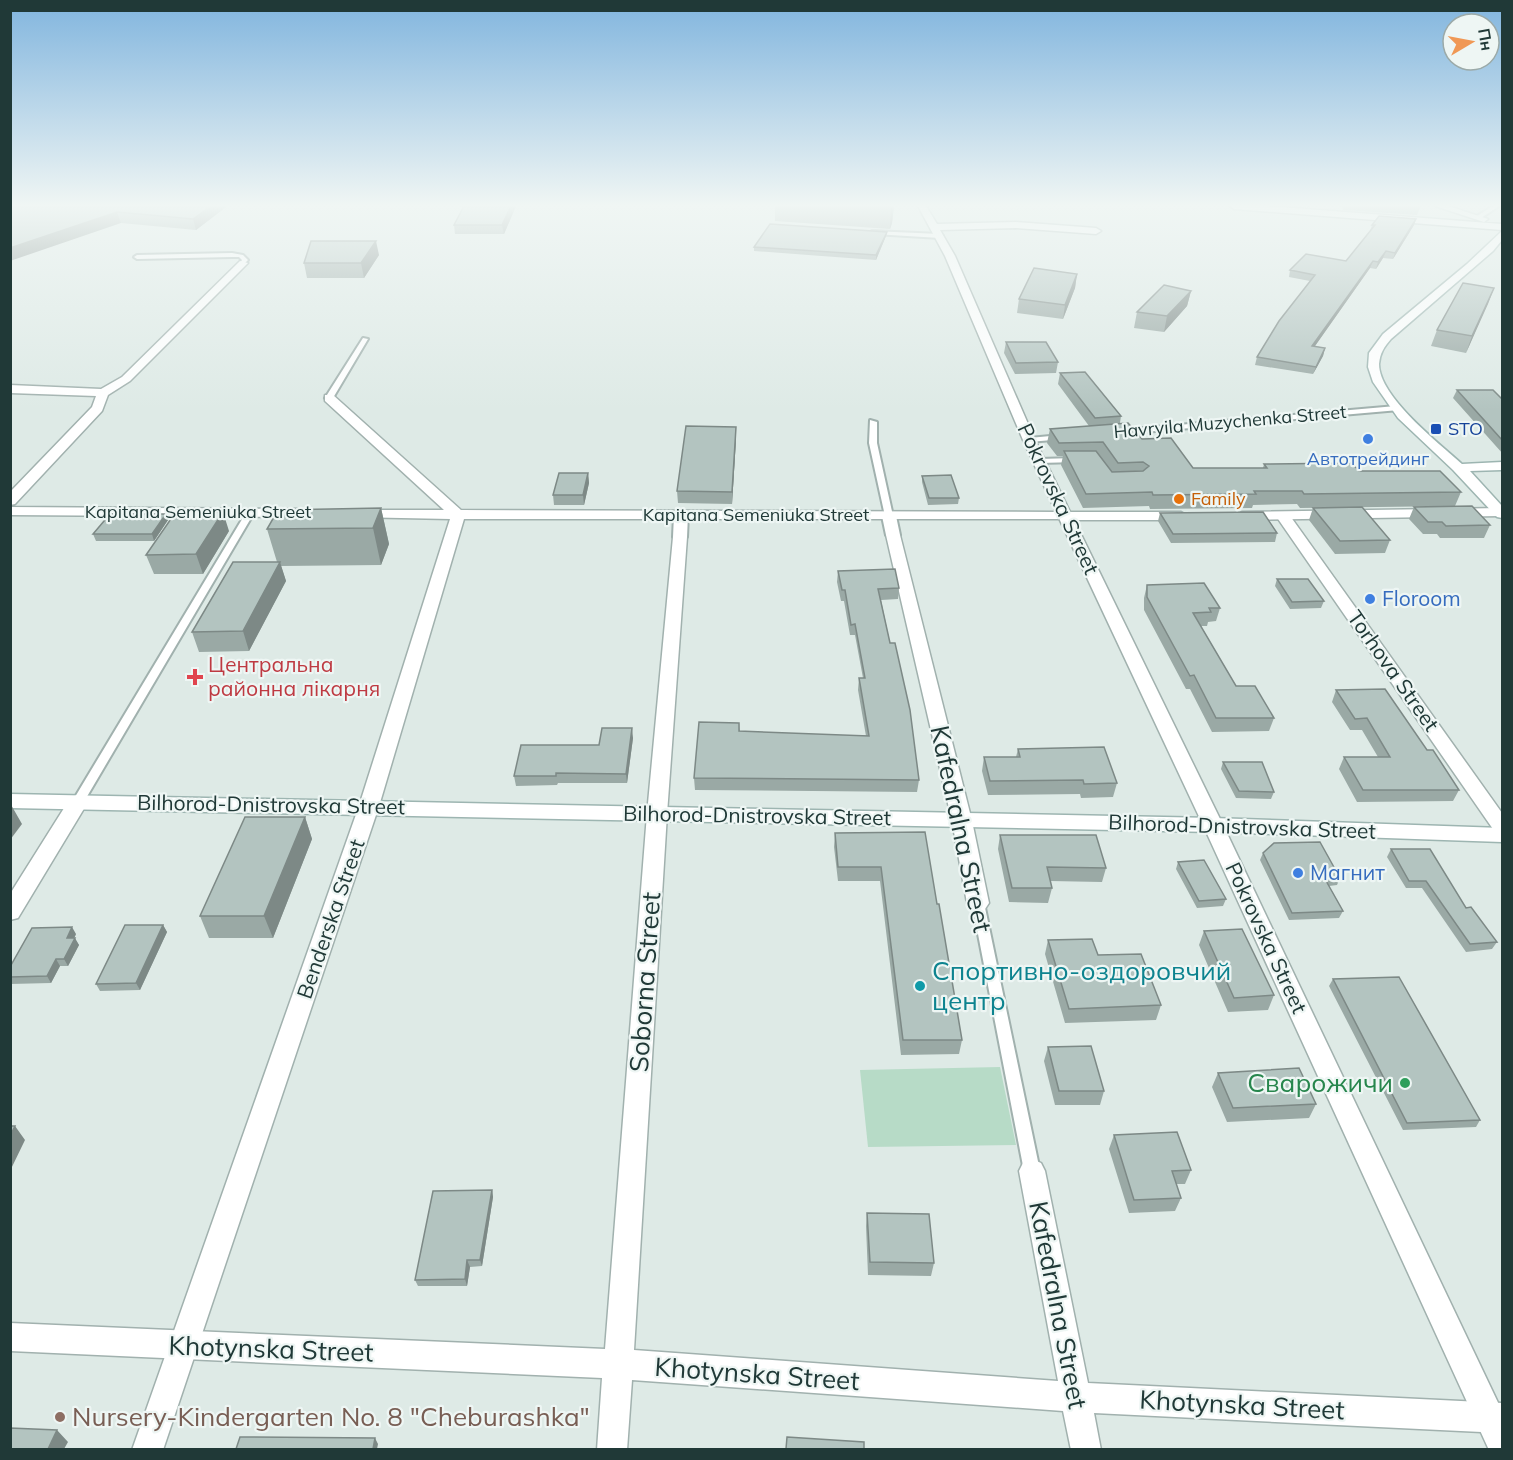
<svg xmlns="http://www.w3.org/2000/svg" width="1513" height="1460" viewBox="0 0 1513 1460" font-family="Mulish,sans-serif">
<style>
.green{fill:#b7dbc7}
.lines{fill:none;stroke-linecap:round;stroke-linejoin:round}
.service-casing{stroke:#a1b1ae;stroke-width:4}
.pedestrian-casing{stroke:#a1b1ae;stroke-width:4}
.minor-casing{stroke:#a1b1ae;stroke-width:3}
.tertiary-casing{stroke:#a1b1ae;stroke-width:3}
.secondary-casing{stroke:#9db5b1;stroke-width:3}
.service{fill:#fff;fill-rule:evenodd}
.pedestrian{fill:#fff;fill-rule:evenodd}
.minor{fill:#fff;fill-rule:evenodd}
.tertiary{fill:#fff;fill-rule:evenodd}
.secondary{fill:#fff;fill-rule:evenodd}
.wall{fill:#9aa9a5}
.shaded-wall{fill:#7d8986}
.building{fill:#b3c4c0;stroke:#7d8986;stroke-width:1.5}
.transit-dot{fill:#1a4fb4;stroke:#eef6f4;stroke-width:2}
.shop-dot{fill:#3f7fe0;stroke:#eef6f4;stroke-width:2}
.food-dot{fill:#e8710a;stroke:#eef6f4;stroke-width:2}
.health-dot{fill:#e0444e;stroke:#eef6f4;stroke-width:2}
.culture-dot{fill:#0f9aa8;stroke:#eef6f4;stroke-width:2}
.leisure-dot{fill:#2e9e5b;stroke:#eef6f4;stroke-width:2}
.education-dot{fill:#8d6e63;stroke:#eef6f4;stroke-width:2}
.labels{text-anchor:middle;stroke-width:4.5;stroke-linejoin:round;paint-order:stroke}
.far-street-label{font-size:18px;fill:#203937;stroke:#eef6f4}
.far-transit-label{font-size:18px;fill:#164399;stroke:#eef6f4;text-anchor:start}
.far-shop-label{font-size:18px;fill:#366cbe;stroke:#eef6f4}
.far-food-label{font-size:18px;fill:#c56008;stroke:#eef6f4;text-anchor:start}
.street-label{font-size:21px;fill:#203937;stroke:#eef6f4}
.shop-label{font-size:21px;fill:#366cbe;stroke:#eef6f4;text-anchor:start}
.health-label{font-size:21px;fill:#be3a42;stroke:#eef6f4;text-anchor:start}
.near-street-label{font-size:26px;fill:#203937;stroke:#eef6f4}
.near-culture-label{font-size:26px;fill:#0d838f;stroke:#eef6f4;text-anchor:start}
.near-leisure-label{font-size:26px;fill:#27864d;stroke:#eef6f4;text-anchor:end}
.near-education-label{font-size:26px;fill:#785e54;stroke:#eef6f4;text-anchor:start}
</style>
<rect width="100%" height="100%" fill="#deeae6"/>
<path class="green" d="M1000,1067l16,78 -148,2 -8,-77z"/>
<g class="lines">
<g class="service-casing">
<path id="service" d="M1493,206h6l-18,12h-4v-2z
M872,231l68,3 3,2 -3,2 -66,-4z
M232,253l11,2 5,5 -5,5 -3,-2 2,-3 -3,-3h-7l-95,2 -3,-2 3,-2z
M363,338l5,1 -35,59 -6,1 -2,-1z
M1396,406h3v4l-278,24 -4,-2 4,-2z
M870,420l7,2v21l16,73 -4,2 -4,-2 -16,-73z
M1061,435h3v4l-35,3 -4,-2 4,-2z
M1075,458h3v4l-39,1 -4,-2 4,-2z
M247,511h3l4,2 -172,292h-8l-2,-3z
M978,898l4,2 2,3 56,268 -3,5 -5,2 -5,-2 -3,-5 -52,-268 2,-3z"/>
</g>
<g class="pedestrian-casing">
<path id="pedestrian" d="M681,511l7,4 -1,22 -7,4 -7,-4 1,-22z
M889,512l7,4 4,19 -7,4 -7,-4 -4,-19z"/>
</g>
<g class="minor-casing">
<path id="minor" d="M918,206h8l11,18 79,-2 80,6 5,3 -5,3 -80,-6 -76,2 15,26 80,184 37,76 -2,3h-606l-85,287 -3,5 -7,2 -7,-2 -3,-5 91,-287 -98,-2 -2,-3 2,-3 5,-1h87l-119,-109v-6h8l128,115 595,2 -33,-72 -78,-184z
M1230,206h36l236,18v6l-268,-21z
M1435,206h13l40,13 -4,3z
M240,261l8,2 -118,118 -22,14 -6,16 -87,93 -5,1v-13l82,-85 4,-11 -86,-3v-8l91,4 21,-12z
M10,507l290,2 7,4 -7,4 -290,-2z
M1283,512l5,1 214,300v21l-7,-2 -219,-316z
M893,531l7,4 72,286 17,82 -4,6 -7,2 -7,-2 -4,-6 -15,-82 -66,-286z
M680,533l7,4 -20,277 -33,536 424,31 -39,-210 4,-8 9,-4 9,4 4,8 43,212 414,20v30l-408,-20 7,37h-30l-8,-39 -431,-31 -5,70h-30l5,-72 -592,-27v-28l595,26 42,-535 26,-277z
M78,795l7,2 3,5 -70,116 -8,2v-26l61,-97z"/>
</g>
<g class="tertiary-casing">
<path id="tertiary" d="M1502,508l-1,8 -259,4 -7,-4 7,-4z
M1065,512h116l7,4 -7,4h-107l149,305 279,586v39h-13l-286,-625 -145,-309z
M369,799l7,2 3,5 -216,644h-31l227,-644 3,-5z"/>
</g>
<g class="secondary-casing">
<path id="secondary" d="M1502,231v9l-9,11 -102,88c-7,8 -11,14 -12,25 0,33 60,79 83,100l40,-2v8l-32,1 32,35v12l-5,-1 -44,-47 -55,-52 -25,-36 -5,-15 1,-14 14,-19 84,-70z
M10,794l1203,24 289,10v14l-289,-10 -1203,-24z"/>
</g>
<use href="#service" class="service"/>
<use href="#pedestrian" class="pedestrian"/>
<use href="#minor" class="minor"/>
<use href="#tertiary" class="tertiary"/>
<use href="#secondary" class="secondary"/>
</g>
<path class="wall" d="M10,206h216v1l-30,23 -75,-7z
M516,206l-12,28h-49l-1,-9z
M775,206h119l-2,17 -2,6 -115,-8z
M1342,206h79l-4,9 -74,-5z
M1416,219l-2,6 -21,34 -10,-1 -7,11 -6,-1 -55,78 10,2 -2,8 -10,18 -58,-9 2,-8 53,-76 -21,-4 1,-7 56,-9 24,-30 2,-6z
M887,232l-1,4 -10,24 -122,-9v-4z
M379,255l-15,23h-57l-3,-15z
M1077,274l-2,14 -12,31 -46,-6 2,-14z
M1494,288l-28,65 -35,-7 6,-16z
M1191,291l-4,15 -23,26 -30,-4 3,-16z
M1006,342l52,20 -2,11 -41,1 -11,-21z
M1060,373l61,43 -1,7 22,16 51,29h70l1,-4 95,7 102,21 -6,14 -155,2 -3,-4 -44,1 -1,3 -102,1 -1,-3 -66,2 -22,-43 2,-9h-6l-10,-13 3,-14 39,-3 -31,-42z
M1457,390l46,10v54l-50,-56z
M736,427v12l-4,65 -54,-1 -1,-12z
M588,473l1,10 -5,22h-30l-1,-10z
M922,476l37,22 -1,6 -30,1 -6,-23z
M1414,507l76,18 -6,13h-44l-3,-4h-14l-14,-15z
M381,508l8,36 -8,21 -100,1 5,15 -37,70 -50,1 -7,-20 85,-70 -10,-33z
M1313,508l77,32 -5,13 -50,1 -26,-34z
M1160,513l117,20 -2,9 -104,1 -13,-22z
M168,520l-14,21h-58l-3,-7z
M229,531l-26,43h-49l-8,-19z
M838,571l61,17 -1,11 -17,1 38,180 -2,12 -222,-2 -1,-12 45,-55 1,9 126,4 -8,-46 1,-12h4l-8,-43h-5l-6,-34h-3l-4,-19z
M1277,579l47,22 -3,7 -31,1 -15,-23z
M1147,585l73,23 -4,13 -8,1 -1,4h-6l35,60 38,32 -5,13 -57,1 -22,-43h-4l-42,-79v-12z
M1336,690l91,60 32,40 -6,11 -96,1 -18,-33 5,-12h34l-16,-27h-12l-18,-28z
M633,738l-6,45h-69l-1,2 -41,1 -2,-10 85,-31z
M1018,749l99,34 -4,14 -32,1 -1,-4 -92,1 -6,-24 2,-14h32z
M1223,762l51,30 -3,7 -35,-1 -15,-29z
M305,817l7,22 -39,99h-64l-9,-22z
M835,833l102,71 25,136 -3,14 -58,1 -21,-174h-42l-4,-34z
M1000,835l106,33 -4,14 -52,-1 2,7 -4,15 -39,-1 -11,-53z
M1391,849l75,59 31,34 -5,7 -26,3 -44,-64h-16l-19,-31z
M1263,853l77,25 -3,7 -8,1 14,25 -4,7 -50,2 -29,-60z
M1178,862l48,37 -3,7 -26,2 -21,-39z
M163,925l4,7 -27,58 -40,1 -4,-7z
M1204,931l70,64 -6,15 -40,2 -29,-67z
M76,934l-2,4 5,7 -11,21h-8l-9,17 -41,1v-17z
M1048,940l50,15 63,50 -5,15 -91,3 -20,-69z
M1333,979l147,141 -4,7 -73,3 -74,-144z
M1048,1047l56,44 -4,14h-45l-11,-44z
M1218,1073l98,31 -7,14 -82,4 -15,-35z
M1114,1135l77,35 -6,14h-9l5,14 -6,13 -46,2 -20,-64z
M492,1190l1,7 -11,69 -12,1 -3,19h-49l-3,-6z
M867,1213l67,50 -3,13 -63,-1 -2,-49z"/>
<path class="shaded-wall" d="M211,206h15v1l-30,23 -3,-11z
M511,206h5l-12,28 -2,-9z
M891,206h3l-2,17 -2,6z
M117,212l4,11 -111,38v-13z
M1416,219l-2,6 -21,34 2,-6z
M887,232l-1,4 -10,24v-5z
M376,241l3,14 -15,23 -3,-15z
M1386,251l-3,7 -7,11 2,-7z
M1373,261l-3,7 -60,85 2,-7z
M1077,274l-2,14 -12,31 2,-14z
M1494,288l-6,16 -22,49 6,-17z
M1191,291l-4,15 -23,26 3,-16z
M1325,348l-2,8 -10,18 3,-7z
M736,427v12l-4,65v-12z
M588,473l1,10 -5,22 -1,-10z
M381,508l8,36 -8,21 -8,-37z
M223,512l6,19 -26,43 -7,-20z
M166,514l2,6 -14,21 -2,-7z
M280,562l6,19 -37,70 -6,-20z
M632,728l1,10 -6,45 -1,-9z
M10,803l12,21 -12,16z
M305,817l7,22 -39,99 -9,-22z
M163,925l4,7 -27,58 -4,-7z
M72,927l4,7 -5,11 -4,-7z
M75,938l4,7 -11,21 -4,-7z
M56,959l4,7 -9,17 -4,-7z
M15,1126l10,14 -15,31v-35z
M492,1190l1,7 -11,69 -2,-6z
M467,1260l3,7 -3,19 -2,-7z
M57,1430l11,12 -4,7h-16z
M375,1438l3,6 -1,5h-4z"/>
<path class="building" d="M10,206h201l-18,13 -76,-7 -107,36z
M464,206h47l-9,19h-48z
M1379,216l37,3 -21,34 -9,-2 -8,11 -5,-1 -61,85 13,2 -9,19 -59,-10 22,-36 36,-46 -25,-5 16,-16 40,7 29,-36h-3z
M770,224l117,8 -11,23 -122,-8z
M311,241h65l-15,22h-57z
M1034,268l43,6 -12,31 -46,-6z
M1463,283l31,5 -22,48 -35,-6z
M1164,285l27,6 -24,25 -30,-4z
M1006,342h40l12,20 -42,1z
M1085,372l36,44 -26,2 -35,-45z
M1457,390h36l10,10v41z
M1128,423l14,16 29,-1 22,30h74l-3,-4 88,-1 7,8h81l21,21 -157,2 -2,-3h-48l2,3 -103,1 -1,-3 -66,2 -22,-43h32l16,21 31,-1 6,-5 -6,-4 -25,1 -15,-21 -44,1 -9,-14z
M686,426l50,1 -4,65 -55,-1z
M559,473h29l-5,22h-30z
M951,475l8,23h-30l-7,-22z
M1472,506l18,19 -44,1 -4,-4h-14l-14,-15z
M1362,507l28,33 -50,1 -27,-33z
M381,508l-8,20 -106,1 11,-19z
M223,512l-27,42 -50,1 29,-42z
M1263,512l14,21 -104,1 -13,-21z
M110,514h56l-14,20h-59z
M233,562h47l-37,69 -51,1z
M895,569l4,19 -21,1 12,54h5l15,67 9,70 -225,-2 5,-56 40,1v8l130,5 -10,-58h6l-10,-54 -4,1 -6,-35h-3l-4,-19z
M1277,579h31l16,22 -32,1z
M1204,583l16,25h-11l2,4 -18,1 43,73h19l19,32h-58l-22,-43 -4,1 -43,-79v-12z
M1385,689l42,61h6l26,40h-96l-19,-33h46l-23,-39 -12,1 -19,-29z
M602,728h30l-6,46 -70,-1v3h-42l7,-31h78z
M1104,747l13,36 -33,1 -1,-4 -93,1 -6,-24h36l-2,-8z
M1223,762h39l12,30 -35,-1z
M245,817h60l-41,99h-64z
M925,832l12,72h2l23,136h-59l-22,-173h-43l-3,-34z
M1000,835h96l10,33 -59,-1 5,21h-40z
M1320,842l20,36 -15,1 18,32 -51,2 -29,-60 11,-10z
M1391,849h39l36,59 5,-1 26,35 -27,2 -44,-63h-17z
M1204,860l22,39 -27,2 -21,-39z
M125,925h38l-27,58 -40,1z
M72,927l-5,11h8l-11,21h-8l-9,17 -37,1v-10l22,-39z
M1242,929l32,66 -40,3 -30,-67z
M1092,939l6,16 43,-1 20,51 -92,4 -21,-69z
M1399,977l81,143 -73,3 -74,-144z
M1091,1046l13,45h-45l-11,-44z
M1299,1068l17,36 -83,4 -15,-35z
M10,1126h5l-5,10z
M1177,1132l14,38 -19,1 9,27 -47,2 -20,-65z
M492,1190l-12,70h-13l-2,19 -50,1 18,-89z
M867,1213l62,1 5,49 -64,-1z
M10,1428l47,2 -9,19h-38z
M240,1437l135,1 -2,11h-137z
M787,1437l77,5v7h-78z"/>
<linearGradient id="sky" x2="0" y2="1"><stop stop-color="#81b5de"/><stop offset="0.5" stop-color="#f0f6f4"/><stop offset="1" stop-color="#f0f6f4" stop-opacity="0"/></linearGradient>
<rect width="1513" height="410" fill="url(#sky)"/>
<rect class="transit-dot" x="1430" y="423" width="12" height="12" rx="3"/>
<g class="shop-dot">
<circle cx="1368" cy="439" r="6"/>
<circle cx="1370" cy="599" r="6"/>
<circle cx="1298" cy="873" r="6"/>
</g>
<circle class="food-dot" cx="1179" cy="499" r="6"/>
<path class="health-dot" d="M192 668h6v6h6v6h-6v6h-6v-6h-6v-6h6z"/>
<circle class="culture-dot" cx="920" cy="986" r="6"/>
<circle class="leisure-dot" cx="1405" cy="1083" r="6"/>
<circle class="education-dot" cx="60" cy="1417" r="6"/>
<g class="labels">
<g class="far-street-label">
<text transform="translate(1230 422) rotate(-5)" y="6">Havryila Muzychenka Street</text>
<text x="198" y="518">Kapitana Semeniuka Street</text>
<text x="756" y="521">Kapitana Semeniuka Street</text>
</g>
<g class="far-transit-label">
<text x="1448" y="435">STO</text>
</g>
<g class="far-shop-label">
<text x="1368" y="465">Автотрейдинг</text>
</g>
<g class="far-food-label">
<text x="1191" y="505">Family</text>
</g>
<g class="street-label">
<text transform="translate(1058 499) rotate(65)" y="7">Pokrovska Street</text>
<text transform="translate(1393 671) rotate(55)" y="7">Torhova Street</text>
<text transform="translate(271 805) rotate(1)" y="7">Bilhorod-Dnistrovska Street</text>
<text transform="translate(757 816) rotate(1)" y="7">Bilhorod-Dnistrovska Street</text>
<text transform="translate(1242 827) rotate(2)" y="7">Bilhorod-Dnistrovska Street</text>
<text transform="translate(331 919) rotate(-71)" y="7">Benderska Street</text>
<text transform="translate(1266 938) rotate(65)" y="7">Pokrovska Street</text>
</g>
<g class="shop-label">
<text x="1382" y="606">Floroom</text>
<text x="1310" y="880">Магнит</text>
</g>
<g class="health-label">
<text x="208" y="672">Центральна<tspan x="208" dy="24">районна лікарня</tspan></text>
</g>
<g class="near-street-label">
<text transform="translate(961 829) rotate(78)" y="9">Kafedralna Street</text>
<text transform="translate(645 982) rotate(-86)" y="9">Soborna Street</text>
<text transform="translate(1058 1305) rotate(79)" y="9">Kafedralna Street</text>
<text transform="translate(271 1349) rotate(2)" y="9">Khotynska Street</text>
<text transform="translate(757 1374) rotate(4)" y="9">Khotynska Street</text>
<text transform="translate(1242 1405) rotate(3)" y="9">Khotynska Street</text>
</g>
<g class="near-culture-label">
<text x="932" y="980">Спортивно-оздоровчий<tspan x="932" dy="30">центр</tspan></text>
</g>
<g class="near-leisure-label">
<text x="1393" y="1092">Сварожичи</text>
</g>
<g class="near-education-label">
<text x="72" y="1426">Nursery-Kindergarten No. 8 "Cheburashka"</text>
</g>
</g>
<rect width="1513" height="1460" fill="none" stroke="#203937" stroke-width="24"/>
<g transform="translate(1471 42) rotate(80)"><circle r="28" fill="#eef6f4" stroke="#9caaa8" stroke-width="1.5"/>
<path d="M0-4.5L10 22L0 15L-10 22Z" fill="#f09855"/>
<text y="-9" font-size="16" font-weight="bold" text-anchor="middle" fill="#203937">Пн</text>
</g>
</svg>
